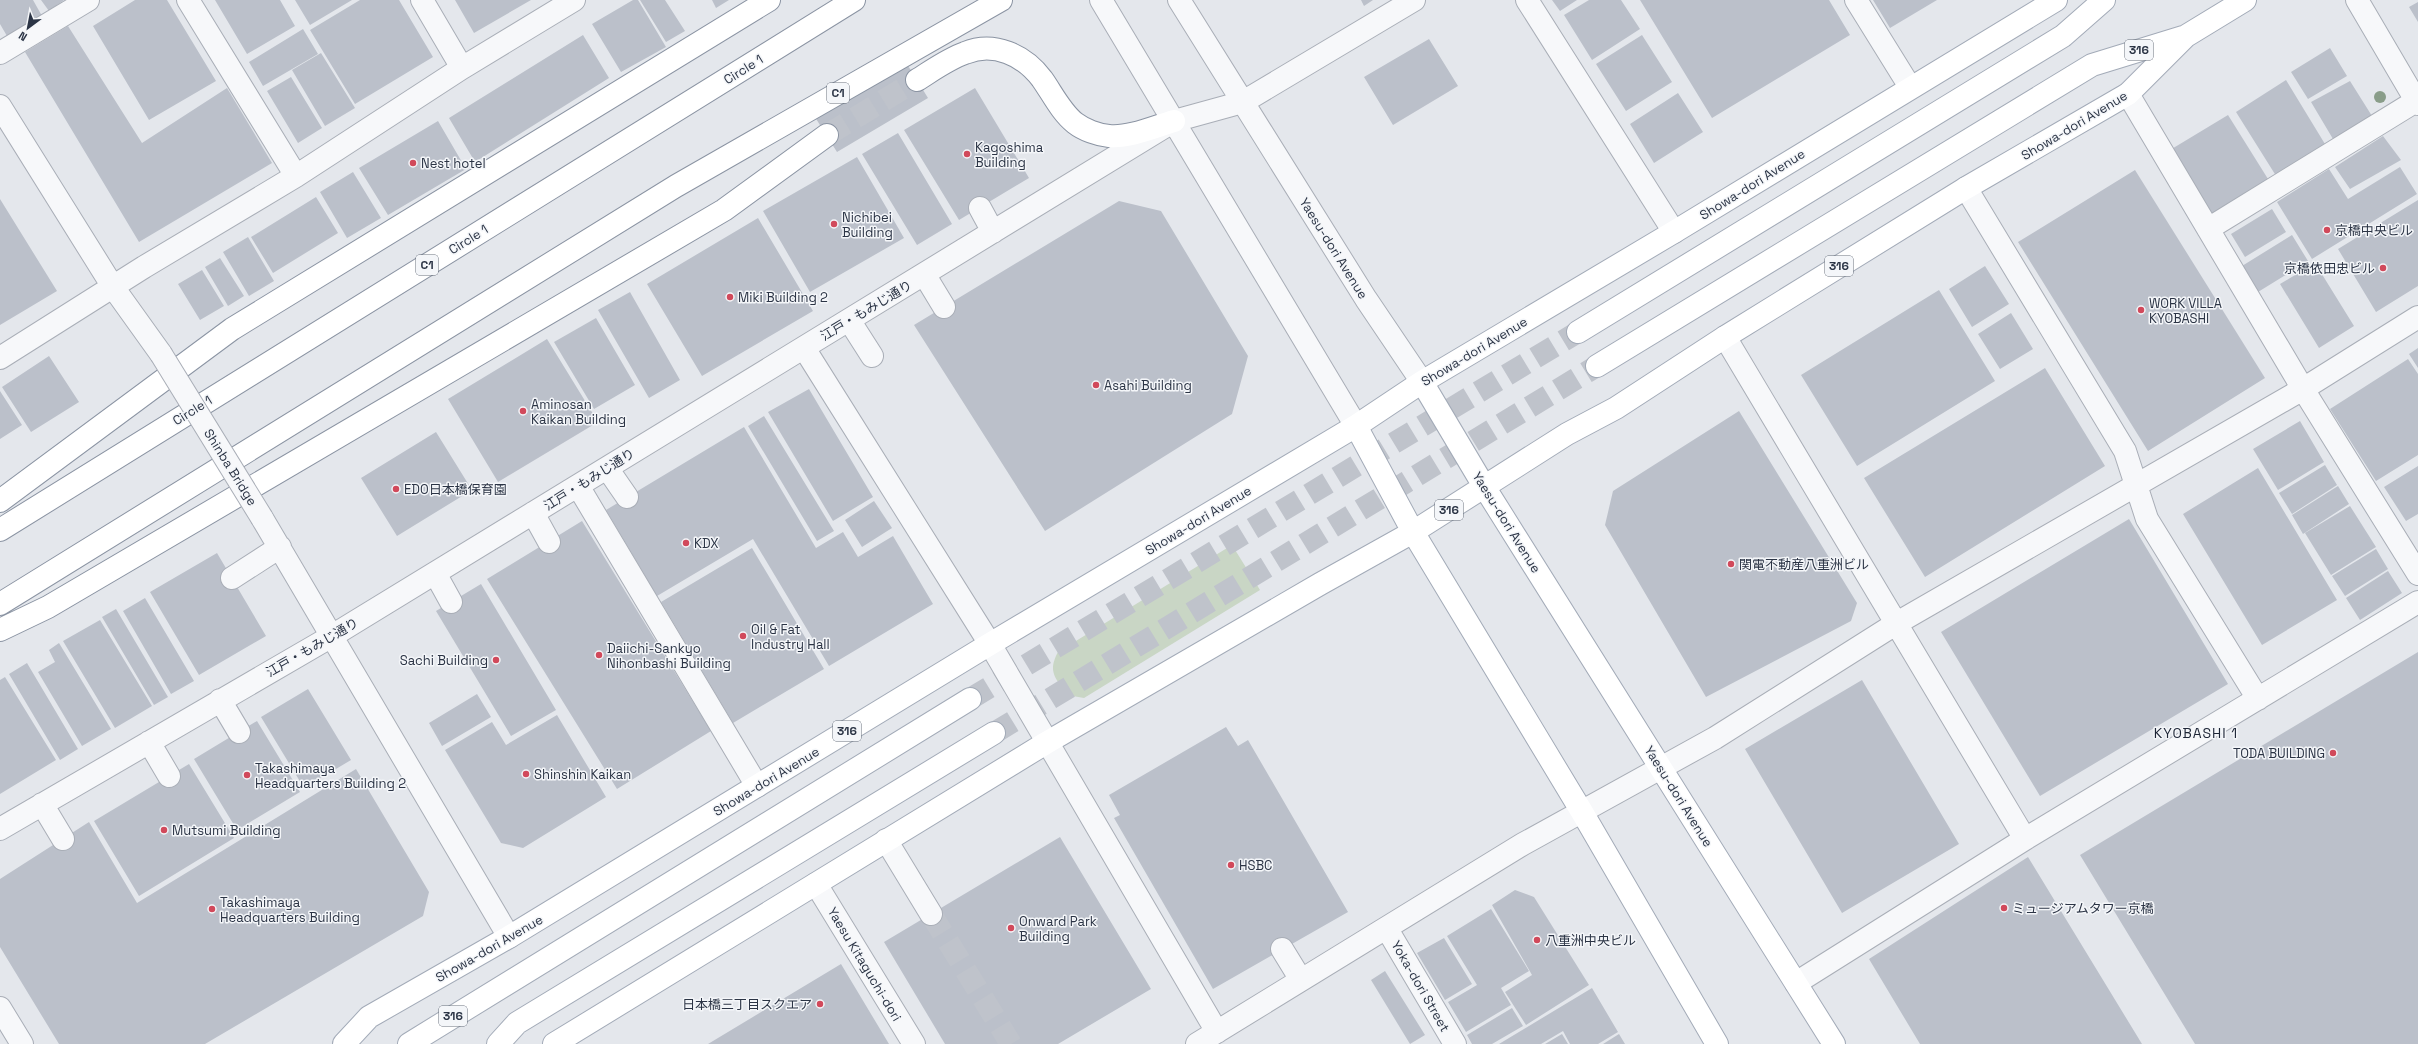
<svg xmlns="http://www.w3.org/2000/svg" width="2418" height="1044" viewBox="0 0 2418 1044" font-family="'Space Grotesk','Noto Sans JP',sans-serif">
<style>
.green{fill:#c9d6c5}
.building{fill:#bbc0ca}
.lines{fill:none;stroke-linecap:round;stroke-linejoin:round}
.minor-tunnel{stroke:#bfc3cb;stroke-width:22;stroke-dasharray:22 11;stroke-linecap:butt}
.major-tunnel{stroke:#bfc3cb;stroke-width:22;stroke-dasharray:22 11;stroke-linecap:butt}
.highway-tunnel{stroke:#bfc3cb;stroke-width:22;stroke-dasharray:22 11;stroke-linecap:butt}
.minor-casing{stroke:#a9aeb7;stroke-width:24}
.major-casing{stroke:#a3abb8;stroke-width:24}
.highway-casing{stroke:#8b94a3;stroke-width:24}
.minor{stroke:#f7f8fa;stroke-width:22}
.major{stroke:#fff;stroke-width:22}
.highway{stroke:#fff;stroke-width:22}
.minor-bridge-casing{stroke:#a9aeb7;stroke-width:24;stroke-linecap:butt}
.minor-bridge{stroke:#f7f8fa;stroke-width:22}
.tree{fill:#899d89}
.poi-dot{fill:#d1495b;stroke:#f4f6f9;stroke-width:1.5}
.labels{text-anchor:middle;stroke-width:3;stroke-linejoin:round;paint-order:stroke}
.shield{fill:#f4f6f9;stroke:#676e7b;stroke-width:1}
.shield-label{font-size:12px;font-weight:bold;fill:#2b3445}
.street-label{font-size:13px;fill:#2b3445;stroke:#f4f6f9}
.poi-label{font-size:13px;fill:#2b3445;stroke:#f4f6f9;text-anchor:start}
.neighbourhood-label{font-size:14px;letter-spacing:1px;fill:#1d2536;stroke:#f4f6f9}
</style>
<rect width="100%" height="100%" fill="#e4e7ec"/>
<path class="green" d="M1232,545l28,45 -176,108 -17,-3c-11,-17 -20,-23 -9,-43z"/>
<path class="building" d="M0,0h33l9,16 -35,20 -7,-12z
M41,0h23l-15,11z
M135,0h32l49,81 -67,39 -56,-94z
M215,0h65l15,26 -48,28z
M295,0h57l-42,25z
M360,0h39l34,57 -78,47 -45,-74z
M455,0h76l-57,33z
M633,0h5l28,47 -45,25 -29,-48z
M640,0h25l20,31 -19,11z
M712,0h17l-13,8z
M1361,0h12l-9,6z
M1552,0h25l-17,11z
M1589,0h32l19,29 -48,31 -28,-45z
M1640,0h189l21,35 -138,83z
M1873,0h64l-47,28z
M2418,2v20l-9,-15z
M68,26l74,117 85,-55 45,75 -133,79 -114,-190z
M303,29l15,25 -55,32 -14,-24z
M583,35l26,43 -134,84 -26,-44z
M1642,35l30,47 -46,29 -30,-47z
M1429,39l29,47 -65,39 -29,-48z
M2330,48l17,28 -39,23 -17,-27z
M321,53l34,55 -30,18 -33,-56z
M902,56l26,42 -91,54 -24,-38z
M291,77l31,51 -24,15 -31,-52z
M2286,80l42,69 -50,30 -42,-67z
M2350,81l22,35 -39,23 -22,-37z
M975,88l54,90 -70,42 -55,-90z
M1678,93l25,39 -49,31 -24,-39z
M2228,115l40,64 -58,36 -40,-65z
M438,121l28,48 -78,46 -29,-47z
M898,133l54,91 -35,21 -55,-91z
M2383,136l18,24 -51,29 -15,-22z
M857,157l47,81 -94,54 -47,-81z
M2400,167l17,27 -105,65 -35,-57 52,-33 19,30z
M2135,170l130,208 -117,73 -130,-209z
M353,172l28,46 -34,20 -27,-46z
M316,197l22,36 -65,40 -22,-36z
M0,199l57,92 -57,34z
M2418,200v86l-42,26 -38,-63z
M1119,201l42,10 87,145 -16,58 -187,117 -131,-206z
M2272,209l14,23 -41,25 -14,-23z
M758,218l55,93 -111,65 -55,-92z
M2292,235l16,26 -50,31 -16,-26z
M248,237l26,44 -25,15 -26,-44z
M220,258l24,38 -16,10 -23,-39z
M2315,263l39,63 -35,22 -39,-64z
M1985,266l24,38 -37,23 -23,-38z
M202,270l22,36 -24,14 -22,-36z
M1939,290l56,91 -138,85 -56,-91z
M630,292l50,88 -31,18 -51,-88z
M2011,313l22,36 -33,20 -22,-35z
M596,318l39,67 -41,24 -40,-67z
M547,339l51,83 -100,60 -50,-83z
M2418,348v20l-9,-14z
M49,356l30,46 -48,30 -29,-45z
M2408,359l10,15v81l-42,26 -46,-72z
M2045,368l60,98 -180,111 -61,-99z
M809,389l64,108 -40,24 -65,-109z
M0,391l22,34 -22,14z
M1739,411l118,192 -6,18 -145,76 -101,-172 8,-34z
M764,416l70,115 -17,10 -69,-115z
M2300,421l24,41 -46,28 -25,-41z
M744,427l72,121 27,-16 15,25 35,-21 40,68 -104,62 -76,-127 -96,57 -51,-86z
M436,432l36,58 -75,46 -36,-58z
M2325,465l12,20 -45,29 -13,-21z
M2418,466v48l-12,7 -22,-34z
M2258,468l79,132 -75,45 -79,-131z
M2338,486l11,18 -46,30 -11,-19z
M874,501l18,27 -30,19 -17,-27z
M2350,506l26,41 -45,28 -26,-42z
M2129,519l99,165 -188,112 -99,-164z
M582,521l129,210 -94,58 -130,-210z
M752,548l72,121 -91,54 -72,-121z
M2376,549l12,20 -43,27 -13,-20z
M217,553l49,83 -67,39 -49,-83z
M2388,571l14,22 -42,27 -14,-22z
M481,584l75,126 -45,26 -75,-125z
M145,598l49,83 -23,13 -48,-83z
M116,609l52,88 -14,8 -52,-88z
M100,620l52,86 -37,22 -52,-87z
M59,643l52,86 -29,17 -44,-74 17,-10 -6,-12z
M2418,652v392h-223l-115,-189z
M27,663l51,86 -18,11 -51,-86z
M5,677l51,83 -56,34v-114z
M1862,680l97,164 -117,69 -97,-164z
M308,689l43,71 -47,28 -43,-71z
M477,694l14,23 -49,29 -13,-23z
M557,715l49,82 -83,51 -22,-5 -56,-93 47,-28 14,23z
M257,721l43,71 -63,38 -43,-71z
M1226,727l12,19 10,-6 100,172 -135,77 -99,-171 6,-3 -11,-20z
M189,764l45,74 -95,58 -45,-75z
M356,769l73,123 -6,24 -218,128h-146l-59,-97v-68l89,-57 48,81z
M1060,837l91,152 -93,55h-113l-61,-102z
M2028,857l114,187h-222l-51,-85z
M1515,890l19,7 55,88 -63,40 -21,-33 27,-17 -40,-70z
M1491,909l38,62 -28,17 10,17 -45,27 -18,-30 29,-17 -30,-49z
M1444,938l28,46 -27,16 -28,-47z
M841,964l48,80h-181z
M1385,971l40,64 -15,9 -39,-64z
M1592,988l26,44 -20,12h-28l-7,-13 -22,13h-42z
M1512,1008l11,18 -31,18h-20l-5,-9z
M1562,1034l6,10h-23z
M1619,1034l6,10h-22z"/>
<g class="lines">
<path class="minor-tunnel" d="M931,914l80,130"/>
<path class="major-tunnel" d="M970,699l608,-367
M994,733l603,-367"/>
<path class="highway-tunnel" d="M827,135l90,-55"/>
<g class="minor-casing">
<path id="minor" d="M188,0l108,176
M422,0l40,68
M1101,0l255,426
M1179,0l187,299 56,83
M1527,0l147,232
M1856,0l54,87
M2357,0l61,104
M0,53l88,-53
M2128,94l175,295 115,185
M0,106l113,181 48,67
M1966,188l159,263 22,68 111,180
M980,208l13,24
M2208,229l208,-128
M924,274l20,33
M849,320l23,36
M1725,337l300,502
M804,348l186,296 227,388
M0,358l144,-91 152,-91 166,-108 112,-68
M607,468l20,29
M578,486l179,300
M533,513l16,29
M262,518l247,419
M435,573l16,29
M232,578l48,-31
M220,700l19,32
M149,742l20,34
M42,804l21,35
M0,829l332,-193 842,-515 69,-19 171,-102
M886,840l45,74
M816,884l98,160
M1387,929l68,115
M1282,949l19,31
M1796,983l229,-144 393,-237
M0,1008l22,36
M1197,1044l326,-200 192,-106 182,-115 406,-234 115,-72"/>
</g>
<g class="major-casing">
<path id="major" d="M1578,332l485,-296 41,-36
M1597,366l495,-301 91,-28
M1422,382l63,106 349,556
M1356,426l57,106 169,280 135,232
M344,1044l25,-27 140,-80 481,-293 366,-218 66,-44 252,-150 382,-232
M409,1044l561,-345
M498,1044l19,-21 477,-290
M554,1044l492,-301 274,-159 93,-52 154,-98 49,-26 109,-71 241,-149 162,-94 58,-58 59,-36"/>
</g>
<g class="highway-casing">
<path id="highway" d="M917,80c16,-10 31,-21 48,-27 29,-12 59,2 77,26 10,14 19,33 33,44 9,7 23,12 34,13 20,2 45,-9 65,-15
M0,501l232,-172 537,-329
M0,530l854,-530
M0,604l676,-418 325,-186
M0,630l48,-23 676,-397 103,-75"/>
</g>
<use href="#minor" class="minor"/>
<use href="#major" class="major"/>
<use href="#highway" class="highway"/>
<g class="minor-bridge-casing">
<path id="minor-bridge" d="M161,354l101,164"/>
</g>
<use href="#minor-bridge" class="minor-bridge"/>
</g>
<circle class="tree" cx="2380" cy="97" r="6"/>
<g class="poi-dot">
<circle cx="967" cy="154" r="4"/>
<circle cx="413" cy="163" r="4"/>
<circle cx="834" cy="224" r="4"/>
<circle cx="2327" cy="230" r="4"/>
<circle cx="2383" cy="268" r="4"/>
<circle cx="730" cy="297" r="4"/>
<circle cx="2141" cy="310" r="4"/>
<circle cx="1096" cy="385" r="4"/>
<circle cx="523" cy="411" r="4"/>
<circle cx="396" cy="489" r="4"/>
<circle cx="686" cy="543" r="4"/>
<circle cx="1731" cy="564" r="4"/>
<circle cx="743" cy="636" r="4"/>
<circle cx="599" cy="655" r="4"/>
<circle cx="496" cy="660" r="4"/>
<circle cx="2333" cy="753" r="4"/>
<circle cx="526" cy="774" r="4"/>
<circle cx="247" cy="775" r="4"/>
<circle cx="164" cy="830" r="4"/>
<circle cx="1231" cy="865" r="4"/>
<circle cx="2004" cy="908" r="4"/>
<circle cx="212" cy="909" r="4"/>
<circle cx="1011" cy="928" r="4"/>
<circle cx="1537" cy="940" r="4"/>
<circle cx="820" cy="1004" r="4"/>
</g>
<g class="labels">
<g class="shield">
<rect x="2125" y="40" width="28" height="20" rx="3"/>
<rect x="827" y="83" width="22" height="20" rx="3"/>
<rect x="416" y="255" width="22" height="20" rx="3"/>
<rect x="1825" y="256" width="28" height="20" rx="3"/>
<rect x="1435" y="500" width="28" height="20" rx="3"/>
<rect x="833" y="721" width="28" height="20" rx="3"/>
<rect x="439" y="1006" width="28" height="20" rx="3"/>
</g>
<g class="shield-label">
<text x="2139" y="54">316</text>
<text x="838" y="97">C1</text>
<text x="427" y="269">C1</text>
<text x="1839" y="270">316</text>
<text x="1449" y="514">316</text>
<text x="847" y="735">316</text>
<text x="453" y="1020">316</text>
</g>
<g class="street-label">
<text transform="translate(743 69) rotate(-32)" y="5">Circle 1</text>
<text transform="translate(2074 125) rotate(-31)" y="5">Showa-dori Avenue</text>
<text transform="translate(1752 184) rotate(-32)" y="5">Showa-dori Avenue</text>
<text transform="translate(468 239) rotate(-32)" y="5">Circle 1</text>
<text transform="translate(1334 248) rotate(58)" y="5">Yaesu-dori Avenue</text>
<text transform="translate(866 310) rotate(-31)" y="5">江戸・もみじ通り</text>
<text transform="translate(1474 351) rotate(-31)" y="5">Showa-dori Avenue</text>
<text transform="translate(192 410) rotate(-32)" y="5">Circle 1</text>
<text transform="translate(231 467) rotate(58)" y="5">Shinba Bridge</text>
<text transform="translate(589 479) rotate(-32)" y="5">江戸・もみじ通り</text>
<text transform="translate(1198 520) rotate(-31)" y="5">Showa-dori Avenue</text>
<text transform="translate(1507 522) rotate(58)" y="5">Yaesu-dori Avenue</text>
<text transform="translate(312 647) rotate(-30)" y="5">江戸・もみじ通り</text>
<text transform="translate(766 781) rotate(-31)" y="5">Showa-dori Avenue</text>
<text transform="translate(1679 796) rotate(58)" y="5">Yaesu-dori Avenue</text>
<text transform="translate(489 948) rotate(-30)" y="5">Showa-dori Avenue</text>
<text transform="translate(865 964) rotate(59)" y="5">Yaesu Kitaguchi-dori</text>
<text transform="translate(1421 986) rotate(60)" y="5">Yoka-dori Street</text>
</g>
<g class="poi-label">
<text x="975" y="152">Kagoshima<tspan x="975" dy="15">Building</tspan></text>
<text x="421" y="168">Nest hotel</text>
<text x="842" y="222">Nichibei<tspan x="842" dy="15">Building</tspan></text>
<text x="2335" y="235">京橋中央ビル</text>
<text x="2375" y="273" text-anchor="end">京橋依田忠ビル</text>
<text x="738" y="302">Miki Building 2</text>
<text x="2149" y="308">WORK VILLA<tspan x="2149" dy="15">KYOBASHI</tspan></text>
<text x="1104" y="390">Asahi Building</text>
<text x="531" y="409">Aminosan<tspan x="531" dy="15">Kaikan Building</tspan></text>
<text x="404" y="494">EDO日本橋保育園</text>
<text x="694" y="548">KDX</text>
<text x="1739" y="569">関電不動産八重洲ビル</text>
<text x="751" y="634">Oil &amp; Fat<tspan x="751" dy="15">Industry Hall</tspan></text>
<text x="607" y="653">Daiichi-Sankyo<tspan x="607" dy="15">Nihonbashi Building</tspan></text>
<text x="488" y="665" text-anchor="end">Sachi Building</text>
<text x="2325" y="758" text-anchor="end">TODA BUILDING</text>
<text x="255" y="773">Takashimaya<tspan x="255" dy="15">Headquarters Building 2</tspan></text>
<text x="534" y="779">Shinshin Kaikan</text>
<text x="172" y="835">Mutsumi Building</text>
<text x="1239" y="870">HSBC</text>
<text x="220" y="907">Takashimaya<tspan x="220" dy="15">Headquarters Building</tspan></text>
<text x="2012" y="913">ミュージアムタワー京橋</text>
<text x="1019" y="926">Onward Park<tspan x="1019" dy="15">Building</tspan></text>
<text x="1545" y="945">八重洲中央ビル</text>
<text x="812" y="1009" text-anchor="end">日本橋三丁目スクエア</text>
</g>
<g class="neighbourhood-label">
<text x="2196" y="738">KYOBASHI 1</text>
</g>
</g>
<g transform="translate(28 28) rotate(212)" stroke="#f4f6f9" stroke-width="3" paint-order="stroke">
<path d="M0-3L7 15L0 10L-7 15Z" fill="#2b3445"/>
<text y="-6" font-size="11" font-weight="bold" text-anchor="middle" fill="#2b3445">N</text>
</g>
</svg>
